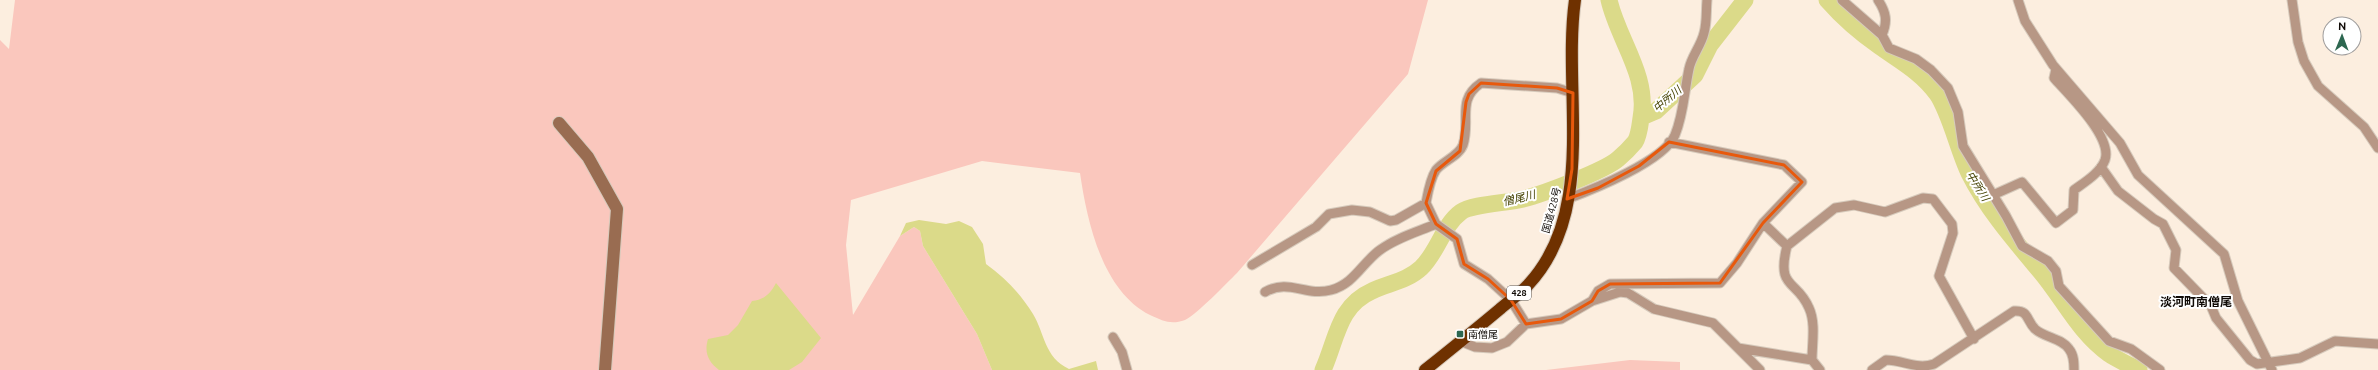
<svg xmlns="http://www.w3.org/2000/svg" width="2378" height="370" viewBox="0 0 2378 370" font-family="Ubuntu,'Noto Sans JP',sans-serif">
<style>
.green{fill:#fac7bd}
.water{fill:#dbda89}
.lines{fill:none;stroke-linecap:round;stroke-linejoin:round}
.river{stroke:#dbda89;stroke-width:17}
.street-casing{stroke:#d6cabc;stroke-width:11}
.secondary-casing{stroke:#d6cabc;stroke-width:14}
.highway-casing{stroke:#d6cabc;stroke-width:14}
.street{stroke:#b79785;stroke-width:9}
.secondary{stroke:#996c51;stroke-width:12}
.highway{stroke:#6f3100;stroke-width:12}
.marked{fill:none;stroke:#e8590c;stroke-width:3;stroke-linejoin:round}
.poi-dot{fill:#2d6750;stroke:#fff;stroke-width:1.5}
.labels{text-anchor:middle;stroke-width:4;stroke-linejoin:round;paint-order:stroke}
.shield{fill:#fff;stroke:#585451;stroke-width:1}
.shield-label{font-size:9px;font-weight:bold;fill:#100b07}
.street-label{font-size:10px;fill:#100b07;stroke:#fff}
.poi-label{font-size:10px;fill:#100b07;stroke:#fff;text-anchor:start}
.water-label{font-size:11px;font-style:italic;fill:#434100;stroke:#fff}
.quarter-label{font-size:12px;font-weight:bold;fill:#100b07;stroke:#fff}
</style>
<rect width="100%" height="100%" fill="#fceedf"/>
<path class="green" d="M15,0h1413l-20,74 -171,199c-10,10 -41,42 -52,47 -14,5 -22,1 -35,-5 -48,-24 -63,-94 -70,-142l-98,-12 -131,39 -5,45 7,70 47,-79 14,-9 6,4 3,15 54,88 15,36h-992v-330l9,9z
M1630,360l50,2v8h-134z"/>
<path class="water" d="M919,220l27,4 13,-3 13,6 11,17 3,20c19,14 34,29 47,50 12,20 11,43 36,55l27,-8 2,9h-106l-15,-36 -54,-88 -3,-15 -6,-4 -14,9 6,-13z
M776,283l45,55 -19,24 -13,8h-70c-11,-8 -15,-18 -11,-31l20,-4 10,-10 14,-24c12,-1 18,-7 24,-18z"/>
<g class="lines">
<path class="river" d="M1827,0c15,17 33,33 52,46 21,15 42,26 58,48 13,19 21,56 32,79 18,36 45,67 71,98 23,27 39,62 69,83 9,6 20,11 30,16
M1642,117l14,-6 39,-36 15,-30 35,-45
M1323,370c14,-31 15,-64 49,-79 17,-8 35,-10 49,-23 17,-16 22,-43 40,-56 11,-8 48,-9 62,-13 20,-5 81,-28 95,-40 6,-5 12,-11 17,-17 4,-6 5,-17 6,-24 8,-43 -23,-78 -32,-118"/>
<g class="street-casing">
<path id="street" d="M1842,0l40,35 7,13 27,11 15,11 17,18 10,24 5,34 43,70 16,30 26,15 8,10 3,15 50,55 22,8 29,21
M1878,0c8,12 10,21 4,35
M2018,0l7,21 28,44 67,78 18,32 86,79 14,47 34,69
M2292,0l6,42 6,19 14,25 46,41 14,21
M1669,142l115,23 18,17 -39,41
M2101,167l17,24 36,28 9,5 13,26 -2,18 37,38 5,12 34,42 7,4 43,-6 35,-17 43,3
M1993,195l29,-13 34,41 17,-13 1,-20c11,-8 26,-17 31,-30 8,-23 -37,-66 -51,-82l2,-9
M1567,199c27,-10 97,-38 108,-64 9,-22 9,-43 14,-66 2,-12 12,-23 15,-36 3,-10 2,-22 3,-33
M1426,203l10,21 21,15 7,25 24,15 23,21 15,24
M1787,246c-11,44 10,33 22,62 7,15 3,36 3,52
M1252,265l64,-38 13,-13 23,-4 18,2 20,9 6,-1 30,-17c2,-11 4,-24 10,-33 7,-9 23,-14 27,-25 8,-25 -7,-45 18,-62l76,5 16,5
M1265,292c24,-14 41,5 66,-2 23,-6 31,-27 49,-40 16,-12 37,-18 56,-26
M1592,301l6,-10 12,-7 110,-1 17,-20 26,-40 24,23 48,-38 19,-3 31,7 38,-14 10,1 19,25 1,9 -14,43 35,63
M1113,337l9,15 5,18
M1460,341l15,6 17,1 15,-6 19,-18 35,-5 31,-18 28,-9 8,1 26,16 59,14 47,47
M1738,348l74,12 8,10
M1872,370l14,-10c17,0 31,10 48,4l80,-53c15,-1 12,9 21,18 10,9 27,9 34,20 5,6 5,14 5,21"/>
</g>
<g class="secondary-casing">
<path id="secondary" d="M559,123l29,34 29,52 -12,161"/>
</g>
<g class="highway-casing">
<path id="highway" d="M1425,370c25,-20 50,-40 75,-61 9,-8 20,-15 28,-24 70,-75 34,-193 47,-285"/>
</g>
<use href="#street" class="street"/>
<use href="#secondary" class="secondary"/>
<use href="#highway" class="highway"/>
</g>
<path class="marked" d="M1481,83l76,5 16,5 -1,76 -5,30 31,-11 41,-22 30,-24 115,23 18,17 -39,41 -43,60 -110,1 -12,7 -6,10 -31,18 -35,5 -15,-24 -23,-21 -24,-15 -7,-25 -21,-15 -10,-21 10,-32 24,-20 6,-49 3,-8z"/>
<rect class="poi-dot" x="1456" y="330" width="8" height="8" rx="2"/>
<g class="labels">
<rect class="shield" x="1507" y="286" width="24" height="14" rx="3"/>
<g class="shield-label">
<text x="1519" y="296">428</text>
</g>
<g class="street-label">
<text transform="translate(1551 210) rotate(-75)" y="4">国道428号</text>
</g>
<g class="poi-label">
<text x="1468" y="338">南僧尾</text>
</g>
<g class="water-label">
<text transform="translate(1667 99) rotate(-40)" y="4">中所川</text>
<text transform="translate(1978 186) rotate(58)" y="4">中所川</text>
<text transform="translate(1519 198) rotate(-14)" y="4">僧尾川</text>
</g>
<g class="quarter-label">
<text x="2196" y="306">淡河町南僧尾</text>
</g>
</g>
<g transform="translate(2342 36) rotate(1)"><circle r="19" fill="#ffffff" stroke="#9f9d9c"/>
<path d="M0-3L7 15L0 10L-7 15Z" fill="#2d6750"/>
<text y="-6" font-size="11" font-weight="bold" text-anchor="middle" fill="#100b07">N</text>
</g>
</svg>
